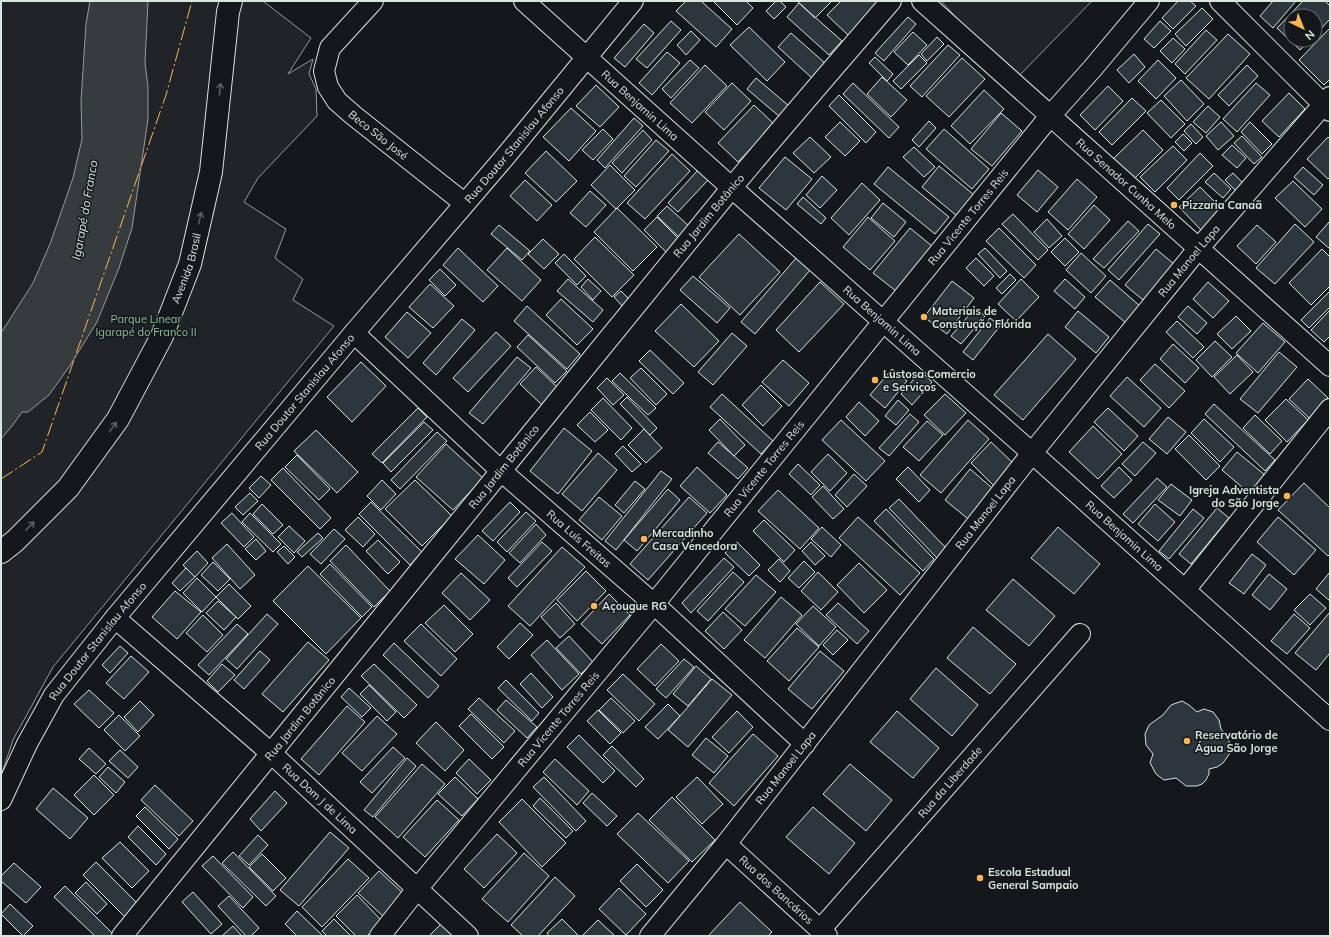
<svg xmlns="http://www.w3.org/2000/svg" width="1331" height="937" viewBox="0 0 1331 937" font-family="Mulish,sans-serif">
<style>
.green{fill:#202428;stroke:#939e99}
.water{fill:#363b3e;stroke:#939e99}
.building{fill:#2c363c;stroke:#d8e6dc}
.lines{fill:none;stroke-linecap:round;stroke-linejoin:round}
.street-casing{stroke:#d8e6dc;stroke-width:22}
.highway-casing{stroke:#d8e6dc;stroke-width:24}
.street{stroke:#14181c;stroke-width:20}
.highway{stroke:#14181c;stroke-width:22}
.power{stroke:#ffb74d;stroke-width:1;stroke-dasharray:14 3 2 3;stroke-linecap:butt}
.oneway{stroke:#59605f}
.poi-dot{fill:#ffb74d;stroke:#14181c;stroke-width:1.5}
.labels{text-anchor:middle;stroke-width:3;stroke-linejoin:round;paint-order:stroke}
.street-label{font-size:11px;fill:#d8e6dc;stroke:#14181c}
.poi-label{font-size:11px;font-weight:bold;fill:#d8e6dc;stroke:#14181c;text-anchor:start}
.park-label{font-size:11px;fill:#8ac095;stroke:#14181c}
.water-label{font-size:12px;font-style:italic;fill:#d8e6dc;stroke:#14181c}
</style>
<rect width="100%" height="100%" fill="#14181c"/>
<path class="green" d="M1,1h262l48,37 -23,36 25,-15 -4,15 7,15 1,27 -59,62 -14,24 42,27 -11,29 28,21 -10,21 41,26 -281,341 -40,73 -12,36z
M941,1h151l-78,80z"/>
<path class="water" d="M90,1h58l-3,62 3,24v32l-16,109 -13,40 -22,54 -28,45 -20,28 -21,17h-6l-10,14 -11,13v-106l32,-50 17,-39 23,-66 9,-39 -1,-38 5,-77z"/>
<path class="building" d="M686,1h15l31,28 -16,18 -40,-36z
M713,1h33l7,7 -16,17z
M776,1h4l6,6 -12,12 -8,-8z
M797,1h35l-17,17z
M841,1h42l-34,35 -22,-21z
M1178,1h12l6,5 -23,23 -11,-11z
M1273,1h23l-23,27 -13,-12z
M1303,1h22l5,5v13l-15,16v-19h-24v24h19l-10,10 -23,-22z
M799,3l43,38 -13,14 -42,-38z
M1202,8l11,11 -27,27 -11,-12z
M908,17l8,7 -32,37 -9,-8z
M671,21l10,9 -34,38 -11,-9z
M1160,21l11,10 -17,17 -10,-9z
M644,24l10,9 -29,34 -11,-9z
M749,27l36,35 -18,19 -37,-36z
M1330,28v51l-6,6 -25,-25z
M1206,30l11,10 -32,34 -10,-10z
M691,31l9,9 -14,15 -9,-10z
M913,32l14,13 -19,20 -14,-13z
M791,33l35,31 -13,15 -35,-32z
M1228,34l22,20 -41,45 -23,-21z
M937,37l7,7 -17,17 -6,-7z
M1173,38l12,11 -13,14 -12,-12z
M948,45l12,10 -38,42 -12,-11z
M667,52l13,11 -28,32 -13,-12z
M1134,54l11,13 -16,16 -12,-13z
M919,55l8,8 -26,26 -8,-8z
M875,57l18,17 -6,7 -18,-18z
M962,58l23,21 -36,38 -23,-21z
M690,60l9,8 -28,30 -9,-9z
M1158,60l18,18 -20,21 -18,-18z
M705,65l22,21 -35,37 -22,-20z
M1247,65l11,11 -29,30 -11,-11z
M882,77l25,23 -16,17 -24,-23z
M756,78l33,28 -9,11 -33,-28z
M1181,80l23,24 -17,17 -23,-25z
M732,83l19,18 -27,29 -19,-18z
M853,83l46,44 -10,11 -46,-44z
M1256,83l14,12 -33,37 -14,-13z
M596,85l23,22 -19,20 -24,-21z
M1108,86l15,15 -28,29 -15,-15z
M984,90l20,19 -34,35 -19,-18z
M1289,93l16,16 -26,28 -17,-16z
M839,95l37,37 -10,11 -37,-37z
M1132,98l14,13 -34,34 -13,-13z
M1161,100l24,24 -14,14 -24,-25z
M754,105l20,19 -36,38 -20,-19z
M1208,106l12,11 -14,16 -13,-11z
M571,108l25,23 -27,30 -26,-24z
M1001,113l21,18 -30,35 -21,-17z
M634,118l9,8 -38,42 -8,-8z
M929,121l7,7 -17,19 -7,-7z
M840,122l20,19 -15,15 -20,-19z
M1221,122l13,14 -16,14 -12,-14z
M1250,122l22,22 -10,10 -21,-22z
M1191,124l12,13 -7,7 -12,-13z
M603,129l10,10 -20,21 -11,-10z
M944,129l45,40 -17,20 -46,-40z
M643,130l9,10 -30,33 -10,-10z
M1143,130l20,20 -30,30 -20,-21z
M1183,134l9,9 -8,8 -9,-9z
M1242,136l20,21 -8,7 -20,-21z
M810,137l21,20 -17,16 -21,-20z
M1328,137l2,2v38l-2,2 -21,-20z
M656,140l13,11 -33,36 -12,-11z
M1232,145l14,13 -9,10 -15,-13z
M1173,146l14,14 -32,32 -15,-15z
M914,147l21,20 -11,10 -21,-20z
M546,151l31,30 -21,21 -31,-29z
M1200,153l13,13 -34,34 -12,-12z
M672,154l18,17 -45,48 -18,-16z
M785,157l27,22 -26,31 -27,-22z
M610,165l25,25 -19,19 -25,-24z
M939,166l35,29 -17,21 -35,-29z
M888,167l61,50 -14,17 -61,-50z
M1303,167l20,18 -9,10 -20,-18z
M698,170l11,9 -31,33 -10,-9z
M1038,170l20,17 -21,25 -20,-17z
M1214,173l17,16 -8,9 -18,-16z
M1233,173l11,11 -8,7 -11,-11z
M822,176l15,14 -17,18 -14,-13z
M1077,179l20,18 -29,33 -20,-18z
M525,180l27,25 -15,16 -27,-25z
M1293,181l29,28 -17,18 -30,-29z
M862,183l18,17 -31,35 -18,-17z
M1200,187l22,22 -21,21 -22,-23z
M590,191l16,14 -20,22 -16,-14z
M803,197l23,21 -5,6 -24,-20z
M883,203l23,19 -12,15 -23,-19z
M1094,205l16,15 -26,29 -16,-15z
M667,206l24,22 -10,11 -24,-23z
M617,208l40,39 -24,24 -39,-39z
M1013,214l35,36 -10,10 -36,-36z
M657,217l22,22 -13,13 -22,-22z
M868,217l27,24 -25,29 -27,-23z
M1047,219l15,17 -13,12 -15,-16z
M1128,221l11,10 -35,37 -11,-9z
M1330,221v28l-14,-12z
M1148,224l12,10 -41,46 -11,-10z
M1295,224l19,18 -39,42 -19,-16z
M499,225l31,26 -8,9 -31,-26z
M1257,225l19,17 -20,22 -19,-18z
M910,228l22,18 -36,45 -23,-18z
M999,228l37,37 -12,13 -38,-37z
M739,234l41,38 -40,43 -41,-38z
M595,237l39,38 -22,22 -38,-38z
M1065,238l14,14 -14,14 -14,-14z
M543,239l16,15 -15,15 -16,-15z
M458,248l40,38 -15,16 -40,-37z
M507,248l34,32 -19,21 -35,-31z
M985,248l22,23 -7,7 -22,-24z
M1156,249l18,15 -31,36 -18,-15z
M1322,249l8,8v29l-19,19 -22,-22z
M1081,253l25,23 -15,17 -25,-23z
M564,254l22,22 -9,9 -22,-22z
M797,257l14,12 -56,65 -14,-12z
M976,258l18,18 -10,10 -18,-18z
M440,269l16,16 -11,11 -16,-16z
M1010,274l6,6 -14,14 -6,-6z
M693,276l37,32 -13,15 -37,-33z
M568,279l35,31 -10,12 -36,-31z
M588,279l13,12 -8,9 -12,-13z
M1021,279l18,18 -23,24 -18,-17z
M1065,279l20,18 -10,12 -21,-18z
M1110,280l30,26 -14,17 -31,-26z
M952,281l22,17 -27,36 -23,-17z
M820,282l24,22 -45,48 -23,-22z
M1208,282l21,19 -16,17 -20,-19z
M430,284l24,22 -21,22 -24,-21z
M621,291l11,11 -7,7 -11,-12z
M1330,291v16l-21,21 -8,-8z
M561,299l32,30 -16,16 -31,-30z
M681,304l38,37 -25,26 -39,-36z
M527,306l53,48 -13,15 -53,-48z
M1188,306l19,17 -10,11 -19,-17z
M975,308l10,8 -24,28 -10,-8z
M1330,310v26l-6,6 -13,-12z
M1078,311l31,26 -13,16 -31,-26z
M407,312l24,21 -23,25 -23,-21z
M1236,316l15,15 -19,18 -15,-15z
M990,318l10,8 -27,34 -10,-8z
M462,319l13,11 -39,45 -13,-12z
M1177,321l27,26 -11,11 -27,-26z
M1263,323l22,19 -27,31 -22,-20z
M496,332l15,14 -43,46 -15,-14z
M732,333l15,13 -34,39 -15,-13z
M1048,334l28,25 -53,61 -29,-25z
M528,335l39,36 -12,12 -38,-36z
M1215,341l17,16 -20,20 -16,-17z
M1173,344l26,24 -14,15 -25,-24z
M650,350l34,33 -11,11 -34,-33z
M1279,352l18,15 -39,46 -18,-14z
M1237,355l16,17 -23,22 -16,-17z
M517,357l14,11 -48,56 -14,-11z
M783,360l26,23 -20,23 -27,-24z
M361,362l25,24 -34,36 -25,-25z
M1155,364l30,27 -16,17 -29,-28z
M536,367l22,21 -16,17 -22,-21z
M641,368l26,26 -11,11 -26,-27z
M892,369l15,12 -22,27 -15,-13z
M921,371l11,11 -20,23 -11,-11z
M620,373l36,35 -8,7 -36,-34z
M1127,377l34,31 -17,19 -34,-31z
M607,378l17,17 -11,10 -16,-17z
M1308,379l20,19 -19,20 -20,-19z
M761,385l21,21 -19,20 -21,-21z
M722,394l51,47 -12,13 -51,-47z
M945,394l21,19 -21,22 -21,-20z
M627,397l30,31 -7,7 -30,-31z
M603,398l29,30 -11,12 -30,-30z
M1286,399l22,21 -21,22 -22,-22z
M898,400l11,10 -13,15 -11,-9z
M859,402l20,19 -14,15 -19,-19z
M1214,404l61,56 -10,11 -60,-57z
M418,408l9,9 -45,46 -10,-9z
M1108,408l30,28 -14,15 -30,-29z
M590,412l18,18 -13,12 -18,-17z
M910,414l9,8 -30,34 -10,-8z
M1255,415l27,26 -12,13 -27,-26z
M1168,417l18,15 -19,22 -18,-15z
M720,419l25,26 -11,11 -25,-26z
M1204,419l30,28 -14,15 -29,-29z
M841,420l44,41 -19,20 -44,-41z
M968,420l21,19 -48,54 -21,-18z
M927,421l16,14 -24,26 -16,-14z
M424,422l9,8 -42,42 -8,-9z
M1093,426l29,28 -24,25 -29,-27z
M564,428l28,23 -34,43 -28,-23z
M644,429l18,19 -16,15 -18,-18z
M316,430l42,42 -21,21 -43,-42z
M437,432l10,9 -47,48 -9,-9z
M1189,435l31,31 -14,14 -31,-31z
M718,442l30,26 -10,11 -30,-26z
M991,442l24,23 -20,22 -24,-24z
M1143,442l13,11 -21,23 -13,-12z
M446,444l37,34 -30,32 -37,-33z
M623,446l18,18 -9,8 -17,-18z
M1237,452l28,23 -16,18 -27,-23z
M598,453l19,17 -35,41 -20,-17z
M828,454l19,19 -17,18 -19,-19z
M297,455l33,34 -11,11 -34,-33z
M798,464l22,21 -9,10 -22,-21z
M697,467l30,28 -17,18 -30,-27z
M908,467l22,23 -11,12 -23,-23z
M1119,467l13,13 -18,18 -13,-12z
M283,468l48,50 -11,11 -49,-49z
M970,469l28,24 -25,30 -28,-23z
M661,471l11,8 -56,71 -11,-9z
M854,474l13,12 -20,21 -12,-12z
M261,476l10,9 -12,13 -10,-10z
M1157,478l10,9 -34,36 -10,-9z
M382,480l14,14 -15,16 -14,-14z
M415,480l37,36 -30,30 -37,-37z
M635,481l10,8 -21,24 -9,-8z
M1304,483l26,25v46l-2,2 -50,-46z
M1171,484l21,16 -12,16 -22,-16z
M823,486l21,23 -11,10 -21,-22z
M668,489l12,11 -43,51 -13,-11z
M778,490l41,38 -19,21 -42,-38z
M250,493l8,8 -15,14 -8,-8z
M599,497l23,19 -20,24 -23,-20z
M689,497l18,16 -59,67 -18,-16z
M899,499l48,50 -10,9 -48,-50z
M371,502l51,50 -12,13 -51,-51z
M510,502l10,10 -27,29 -11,-10z
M262,504l21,21 -10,9 -20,-20z
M1155,504l20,18 -17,19 -20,-17z
M1217,508l12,10 -38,46 -12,-10z
M886,509l48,50 -11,12 -49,-50z
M1193,509l11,9 -35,41 -10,-8z
M526,512l10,9 -29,31 -10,-10z
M232,513l22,24 -10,10 -23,-24z
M250,513l31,31 -8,8 -31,-30z
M358,517l17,17 -12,13 -18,-17z
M858,517l62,56 -20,22 -61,-57z
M1278,517l38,33 -22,25 -37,-33z
M764,520l31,30 -11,12 -31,-31z
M536,524l10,11 -26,28 -11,-10z
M289,526l16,15 -11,12 -16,-16z
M822,527l19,18 -10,12 -20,-18z
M1058,527l42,37 -26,30 -43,-36z
M334,529l11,10 -24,25 -11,-10z
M318,533l5,5 -21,19 -5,-5z
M478,535l27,25 -21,24 -29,-25z
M256,539l10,12 -10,9 -11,-11z
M378,540l22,22 -12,12 -22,-23z
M542,542l10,9 -35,36 -9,-9z
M737,542l23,23 -11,11 -24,-23z
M811,542l14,14 -10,9 -13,-14z
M227,544l28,31 -15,14 -28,-31z
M346,545l44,46 -16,16 -44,-46z
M284,546l11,11 -7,7 -11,-12z
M562,547l23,20 -55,59 -22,-20z
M197,551l11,12 -13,14 -12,-12z
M1252,554l14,11 -22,29 -15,-11z
M724,558l10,9 -43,46 -9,-10z
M779,559l11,12 -10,11 -12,-12z
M804,561l11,11 -16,16 -11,-10z
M213,562l17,17 -12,12 -17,-16z
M859,563l28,27 -23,23 -27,-28z
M330,564l42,43 -10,10 -42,-43z
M308,566l53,52 -35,36 -53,-53z
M186,568l9,9 -15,14 -8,-8z
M586,571l20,20 -29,30 -20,-21z
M733,572l11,10 -36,39 -11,-10z
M818,572l20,20 -17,18 -20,-19z
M1330,572v29l-14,-12z
M461,573l29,27 -20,20 -28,-27z
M1269,574l18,15 -17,21 -18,-15z
M756,575l20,17 -31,34 -20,-17z
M197,578l19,19 -14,15 -19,-19z
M1013,579l42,37 -26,30 -43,-36z
M229,584l22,22 -13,13 -22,-22z
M175,591l26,21 -24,27 -25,-22z
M609,594l21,21 -28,29 -21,-20z
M1310,594l16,14 -16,17 -16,-15z
M781,597l21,18 -37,43 -21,-18z
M218,601l18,16 -12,13 -18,-17z
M556,603l19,21 -15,14 -19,-21z
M838,603l31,28 -12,13 -31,-29z
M444,605l29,29 -18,18 -30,-29z
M813,606l23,21 -17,19 -23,-22z
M723,612l19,18 -18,19 -19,-18z
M1330,612v41l-14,17 -21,-17z
M267,614l11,10 -41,45 -11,-10z
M1294,614l16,14 -23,26 -16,-13z
M203,615l20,20 -16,17 -21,-19z
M520,623l13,12 -24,24 -12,-12z
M237,624l11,10 -39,41 -11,-10z
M421,624l36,35 -16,17 -37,-35z
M973,627l43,37 -26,30 -43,-36z
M797,628l22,19 -30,34 -22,-20z
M837,630l11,10 -15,15 -10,-10z
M569,636l24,26 -12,12 -25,-26z
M547,640l32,34 -17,16 -31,-35z
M308,642l21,18 -46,52 -21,-18z
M394,643l45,43 -11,12 -45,-43z
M661,644l18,17 -24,25 -18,-17z
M120,646l8,7 -18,20 -8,-8z
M260,651l10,9 -26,29 -10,-9z
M820,651l24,20 -32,38 -24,-20z
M131,656l18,16 -25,27 -18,-16z
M684,659l10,8 -28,31 -10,-9z
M222,664l13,11 -17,17 -11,-11z
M374,664l43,41 -13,13 -43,-42z
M696,666l15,13 -23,27 -15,-12z
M936,668l42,37 -26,31 -42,-37z
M531,673l22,24 -11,11 -22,-24z
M623,674l32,30 -16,17 -32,-31z
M712,679l20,16 -44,52 -20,-17z
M506,680l33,33 -7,8 -34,-33z
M369,685l27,27 -9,9 -27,-27z
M349,688l22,20 -9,9 -21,-20z
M89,690l25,23 -15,15 -25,-24z
M479,698l36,33 -11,12 -36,-34z
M611,698l24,23 -12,12 -24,-23z
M506,700l31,27 -10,11 -30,-28z
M140,701l14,14 -16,17 -14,-15z
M1182,701l7,4 8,7 7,-3 9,3 6,8 2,9 7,9 2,7v8l-7,10 -6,4 -8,2v5l-3,6 -4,4 -5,2h-11l-10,-8 -12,2 -8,-6 -6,-11 3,-9 -7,-9 -1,-11 4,-9 14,-10 8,-10z
M668,704l12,12 -22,23 -13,-12z
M347,706l18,16 -46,53 -18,-16z
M598,710l23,23 -11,11 -23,-23z
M737,711l16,16 -24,26 -17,-16z
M897,711l42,37 -26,30 -43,-36z
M471,714l33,33 -12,12 -33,-33z
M119,715l21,21 -15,15 -21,-21z
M377,716l20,18 -35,37 -20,-18z
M436,722l28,28 -19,21 -29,-28z
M753,734l25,22 -44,50 -25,-23z
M579,735l36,36 -12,12 -36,-36z
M706,738l22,18 -14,17 -22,-18z
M612,746l32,33 -8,8 -33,-32z
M393,747l12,11 -33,35 -12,-11z
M89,748l17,16 -10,10 -17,-15z
M120,750l18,17 -10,11 -19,-17z
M407,758l9,8 -43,51 -9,-7z
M469,759l22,21 -14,14 -21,-21z
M555,759l34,32 -12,14 -34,-33z
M422,764l23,20 -47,54 -23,-21z
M850,764l42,36 -26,31 -43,-37z
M108,767l17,15 -9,11 -17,-16z
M94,775l20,20 -20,20 -20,-20z
M455,777l23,22 -16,17 -24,-22z
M544,777l42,44 -10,10 -43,-44z
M697,777l26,27 -21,20 -26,-27z
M155,785l38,36 -14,15 -38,-36z
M53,788l35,30 -18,21 -34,-30z
M275,791l12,12 -26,28 -11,-12z
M592,793l25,23 -10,10 -24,-23z
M672,797l43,43 -23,22 -43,-42z
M540,798l33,33 -7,7 -33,-32z
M522,799l44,44 -24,24 -43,-45z
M437,800l22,20 -34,37 -22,-20z
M145,807l33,32 -9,10 -33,-33z
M813,807l42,36 -26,31 -43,-37z
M638,813l51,48 -21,22 -51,-49z
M138,826l28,28 -10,11 -28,-28z
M330,832l19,16 -50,58 -19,-16z
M497,834l20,19 -33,35 -20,-19z
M258,835l10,10 -19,20 -10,-9z
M120,842l29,29 -17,17 -30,-30z
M233,852l43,44 -10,10 -44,-43z
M524,853l25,23 -41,46 -26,-23z
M262,854l24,24 -13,13 -24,-24z
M213,856l40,41 -10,11 -41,-42z
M348,859l21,19 -47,49 -20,-20z
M96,862l42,42 -13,13 -42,-42z
M14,863l27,24 -15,16 -25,-22v-5z
M637,864l26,26 -17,17 -26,-26z
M379,871l27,25 -21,22 -27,-25z
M555,877l20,19 -37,40h-15l-12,-11z
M86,882l21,22 -10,10 -22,-21z
M65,886l50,50h-20l-41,-39z
M619,888l27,26 -20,21 -27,-26z
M193,892l29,32 -11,10 -29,-32z
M357,895l25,26 -15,15h-11l-20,-20z
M229,896l30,32 -8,8h-5l-28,-30z
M740,902l32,30 -4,4h-60z
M10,904l23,22 -10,10 -22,-22z
M297,911l26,25h-26l-12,-12z
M334,919l17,17h-24l-5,-5z
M562,919l17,17h-30l-2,-3z
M598,920l17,16h-33z
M443,922l11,12 -2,2h-23z
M233,926l9,10h-20z"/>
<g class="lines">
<g class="street-casing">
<g id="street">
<path id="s1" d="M373,1l-43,47 -6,23 4,16 9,14 16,14 111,88"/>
<path id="s2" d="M524,1l208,187 300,265 298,267"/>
<path id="s3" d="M922,1l408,365"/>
<path d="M1220,1l110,110"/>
<path id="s4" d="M354,333l146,137 154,134 151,140"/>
<path d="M1185,590l145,-181"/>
<path id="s5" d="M115,618l157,136 196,182"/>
<path id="s6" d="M1,800l26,-56 27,-49 61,-77 239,-285 150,-175 129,-157"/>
<path id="s7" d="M726,844l101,92"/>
<path id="s8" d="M820,930l260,-296"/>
<path id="s9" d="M122,936c204,-247 403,-498 607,-745 53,-64 108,-127 162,-190"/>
<path id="s10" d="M380,936l37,-47 237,-285 396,-488 42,-47 57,-68"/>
<path id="s11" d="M650,936l76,-92 306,-391 166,-204 132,-152"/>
</g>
</g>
<g class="highway-casing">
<g id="highway">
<path id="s12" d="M1,552l14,-11 53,-53 50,-69 44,-83 28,-72 21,-92 17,-160 3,-11"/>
</g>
</g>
<use href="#street" class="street"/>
<use href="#highway" class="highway"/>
<path class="power" d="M1,479l41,-27 124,-357 26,-94"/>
</g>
<defs><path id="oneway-shaft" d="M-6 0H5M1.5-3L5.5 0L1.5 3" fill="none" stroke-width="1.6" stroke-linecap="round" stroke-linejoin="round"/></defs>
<g class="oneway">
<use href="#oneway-shaft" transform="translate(220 89) rotate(-84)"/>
<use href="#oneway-shaft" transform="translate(200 218) rotate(-77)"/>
<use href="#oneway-shaft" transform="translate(113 427) rotate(-54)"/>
<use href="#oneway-shaft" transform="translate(30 526) rotate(-45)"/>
</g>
<g class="poi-dot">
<circle cx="1174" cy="205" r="4"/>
<circle cx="924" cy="317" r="4"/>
<circle cx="875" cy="380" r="4"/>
<circle cx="1287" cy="496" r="4"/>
<circle cx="644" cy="539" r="4"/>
<circle cx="594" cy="606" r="4"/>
<circle cx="1187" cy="741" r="4"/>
<circle cx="980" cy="878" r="4"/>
</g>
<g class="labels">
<g class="street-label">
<text dy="4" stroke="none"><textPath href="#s2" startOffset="156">Rua Benjamin Lima</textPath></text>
<text dy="4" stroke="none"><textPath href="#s1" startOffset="174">Beco São José</textPath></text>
<text dy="4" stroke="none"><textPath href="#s6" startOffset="835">Rua Doutor Stanislau Afonso</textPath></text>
<text dy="4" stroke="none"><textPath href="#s3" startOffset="274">Rua Senador Cunha Melo</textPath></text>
<text dy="4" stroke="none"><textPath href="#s9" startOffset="929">Rua Jardim Botânico</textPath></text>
<text dy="4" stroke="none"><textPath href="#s10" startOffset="929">Rua Vicente Torres Reis</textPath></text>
<text dy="4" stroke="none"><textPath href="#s11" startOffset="864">Rua Manoel Lapa</textPath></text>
<text dy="4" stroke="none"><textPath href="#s12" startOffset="344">Avenida Brasil</textPath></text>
<text dy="4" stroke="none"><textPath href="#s2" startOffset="480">Rua Benjamin Lima</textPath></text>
<text dy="4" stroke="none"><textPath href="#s6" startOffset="511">Rua Doutor Stanislau Afonso</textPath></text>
<text dy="4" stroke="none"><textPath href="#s9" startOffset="605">Rua Jardim Botânico</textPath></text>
<text dy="4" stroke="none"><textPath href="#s10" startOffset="605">Rua Vicente Torres Reis</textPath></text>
<text dy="4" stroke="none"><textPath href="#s11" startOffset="540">Rua Manoel Lapa</textPath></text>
<text dy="4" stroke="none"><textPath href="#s2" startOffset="804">Rua Benjamin Lima</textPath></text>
<text dy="4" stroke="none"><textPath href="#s4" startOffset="305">Rua Luís Freitas</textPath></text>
<text dy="4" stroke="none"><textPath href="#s6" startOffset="187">Rua Doutor Stanislau Afonso</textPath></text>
<text dy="4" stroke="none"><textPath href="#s9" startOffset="281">Rua Jardim Botânico</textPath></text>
<text dy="4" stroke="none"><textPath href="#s10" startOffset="281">Rua Vicente Torres Reis</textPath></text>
<text dy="4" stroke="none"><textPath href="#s11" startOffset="216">Rua Manoel Lapa</textPath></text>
<text dy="4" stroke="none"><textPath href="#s8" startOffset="197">Rua da Liberdade</textPath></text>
<text dy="4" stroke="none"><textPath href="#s5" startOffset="273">Rua Dom J de Lima</textPath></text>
<text dy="4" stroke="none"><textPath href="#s7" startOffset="68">Rua dos Bancários</textPath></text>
</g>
<g class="poi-label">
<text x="1182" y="209">Pizzaria Canaã</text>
<text x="932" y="315">Materiais de<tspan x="932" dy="13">Construção Flórida</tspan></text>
<text x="883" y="378">Lustosa Comercio<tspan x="883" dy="13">e Serviços</tspan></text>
<text x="1279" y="494" text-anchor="end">Igreja Adventista<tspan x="1279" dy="13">do São Jorge</tspan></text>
<text x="652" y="537">Mercadinho<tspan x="652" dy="13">Casa Vencedora</tspan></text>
<text x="602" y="610">Açougue RG</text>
<text x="1195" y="739">Reservatório de<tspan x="1195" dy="13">Água São Jorge</tspan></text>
<text x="988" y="876">Escola Estadual<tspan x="988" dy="13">General Sampaio</tspan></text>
</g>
<g class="park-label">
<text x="146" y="323">Parque Linear<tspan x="146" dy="13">Igarapé do Franco II</tspan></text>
</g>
<g class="water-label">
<text transform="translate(85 210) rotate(-80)" y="4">Igarapé do Franco</text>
</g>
</g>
<rect width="1331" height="937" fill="none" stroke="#d8e6dc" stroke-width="4"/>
<g transform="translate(1303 28) rotate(137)"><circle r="19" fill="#14181c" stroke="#626a69"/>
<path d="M0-3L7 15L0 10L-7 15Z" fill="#ffb74d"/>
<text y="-6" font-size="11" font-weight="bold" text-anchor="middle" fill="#d8e6dc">N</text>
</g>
</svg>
